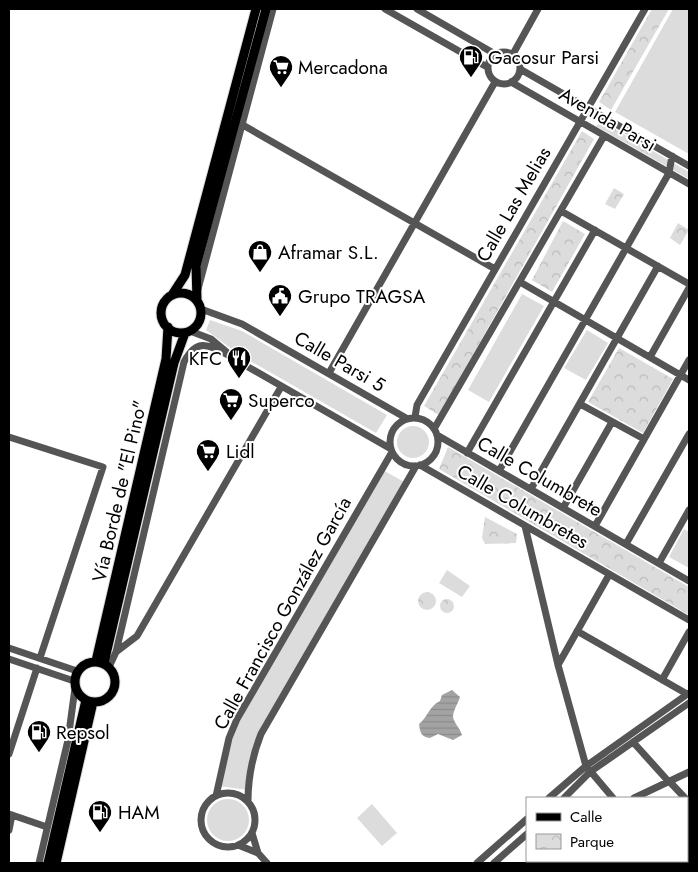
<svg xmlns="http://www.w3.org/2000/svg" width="698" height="872" viewBox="0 0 698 872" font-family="Jost,sans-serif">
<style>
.grass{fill:#dcdcdc}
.park{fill:url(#park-crowns)}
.water{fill:url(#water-rules)}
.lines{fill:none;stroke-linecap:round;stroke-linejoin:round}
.major-casing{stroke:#dbdbdb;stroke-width:11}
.minor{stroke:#555;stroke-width:7}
.major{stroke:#000;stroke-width:9}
.labels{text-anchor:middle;stroke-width:4;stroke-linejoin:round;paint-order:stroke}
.poi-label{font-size:19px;fill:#000;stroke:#fff;text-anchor:start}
.street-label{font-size:19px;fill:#000;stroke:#fff}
</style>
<defs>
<pattern id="park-crowns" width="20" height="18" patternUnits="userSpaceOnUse" patternTransform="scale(1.25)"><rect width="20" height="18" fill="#dcdcdc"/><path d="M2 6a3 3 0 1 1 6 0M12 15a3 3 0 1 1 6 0" fill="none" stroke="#bbb"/></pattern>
<pattern id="water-rules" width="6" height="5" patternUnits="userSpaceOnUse" patternTransform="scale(1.25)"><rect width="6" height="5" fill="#a3a3a3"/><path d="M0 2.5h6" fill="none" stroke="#8b8b8b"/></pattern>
</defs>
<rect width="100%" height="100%" fill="#fff"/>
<path class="grass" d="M673,9h16v145l-74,-42z
M522,294l22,12 -55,96 -21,-12z
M210,320l32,11 145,84 -11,18 -136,-78 -34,-25z
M587,330l21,13 -22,37 -22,-12z
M397 442a16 16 0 1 1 32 0a16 16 0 1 1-32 0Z
M381,469l25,14 -145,251 -13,56 -30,-4 11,-48z
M684,529l5,3v36l-20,-11z
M447,570l23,16 -8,11 -23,-14z
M207 820a21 21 0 1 1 42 0a21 21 0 1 1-42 0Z
M372,804l25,29 -15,13 -25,-28z
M595,861h69l2,2h-74z"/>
<path class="park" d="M652,9h17l-58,101 -12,-8z
M601,121l88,51v7l-93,-53z
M582,131l12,8 -155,276 -15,-9z
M614,188l10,6 -9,15 -10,-5z
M563,221l22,13 -33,58 -20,-12z
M678,223l11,7 -9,15 -10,-7z
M619,348l54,31 -30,54 -55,-31z
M448,447l241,140v28l-250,-146z
M485,517l32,17 -1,9 -31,1 -3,-6z
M418 601a9 9 0 1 1 18 0a9 9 0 1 1-18 0Z
M440 606a7 7 0 1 1 14 0a7 7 0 1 1-14 0Z"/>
<path class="water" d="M452,690l8,7c-2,7 -7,13 -7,20 1,6 7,11 9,18l-9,5 -15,-6 -8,4c-9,-1 -10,-6 -11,-14 8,-6 11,-19 21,-23l2,-6z"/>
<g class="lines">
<g class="major-casing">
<path id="major" d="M161 313a20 20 0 1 1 40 0a20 20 0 1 1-40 0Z
M172,295l13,-20 4,-15 67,-251
M197,300l-1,-34 70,-257
M96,661l70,-302 2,-32
M75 682a20 20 0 1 1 40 0a20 20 0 1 1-40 0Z
M104,663l70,-300 11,-30
M48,863l38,-163
M56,863l37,-161"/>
</g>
<path class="minor" d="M385,9l102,58
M417,9l78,45
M488 68a16 16 0 1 1 32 0a16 16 0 1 1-32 0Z
M513,54l25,-45
M520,69l169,97
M511,82l178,102
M241,124l254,145
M561,211l128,73
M520,282l169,98
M198,289l75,-280
M201,309l41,15 164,94
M190,331l21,8 25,21 155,89
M650,357l39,-69
M329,373l166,-291
M580,404l64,35
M415,417l2,-12 228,-396
M390 442a24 24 0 1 1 48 0a24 24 0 1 1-48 0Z
M434,429l170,-293
M437,435l252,146
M9,437l94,30 -63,191
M467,453l128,-223
M420,465l269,155
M499,471l170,-298 3,-17
M531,489l127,-223
M563,508l49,-86
M525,526l33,139 28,101 27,32
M595,526l94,-166
M626,544l63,-110
M659,563l30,-53
M577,631l110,63
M9,648l68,23
M116,652l21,-16 144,-249
M9,659l65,22
M558,665l51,-90
M109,667l7,-15 68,-290c13,-25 25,-17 46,-6
M662,680l27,-48
M633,742l36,40
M9,754l28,-86
M669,781l16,17
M201 820a27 27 0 1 1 54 0a27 27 0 1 1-54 0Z
M216,796l13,-58 8,-19 155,-267
M549,798l37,-32 103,-73
M564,798l26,-26 99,-69
M634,798l55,-26
M248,801c0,-24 4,-44 13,-67l155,-268
M9,814l38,13
M687,825l2,-2
M9,830l3,-15
M252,833l6,20
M238,845l20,8 9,10
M687,852l2,2
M669,861l2,2
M39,863l29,-123 7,-52
M477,863l50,-44
M494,863l33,-29"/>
<use href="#major" class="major"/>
</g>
<defs>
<g id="fuel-pin" transform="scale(1.25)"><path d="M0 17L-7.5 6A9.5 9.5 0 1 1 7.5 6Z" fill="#000" stroke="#fff"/><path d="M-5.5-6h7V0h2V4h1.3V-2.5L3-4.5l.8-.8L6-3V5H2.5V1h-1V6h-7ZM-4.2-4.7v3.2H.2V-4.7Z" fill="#fff"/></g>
<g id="supermarket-pin" transform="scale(1.25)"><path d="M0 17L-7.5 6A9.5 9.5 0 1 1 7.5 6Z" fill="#000" stroke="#fff"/><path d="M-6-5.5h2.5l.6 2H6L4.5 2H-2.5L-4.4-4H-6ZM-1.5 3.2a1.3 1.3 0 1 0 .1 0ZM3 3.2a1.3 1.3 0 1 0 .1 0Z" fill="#fff"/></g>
<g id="shop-pin" transform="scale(1.25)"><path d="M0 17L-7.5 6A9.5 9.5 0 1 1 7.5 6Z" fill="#000" stroke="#fff"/><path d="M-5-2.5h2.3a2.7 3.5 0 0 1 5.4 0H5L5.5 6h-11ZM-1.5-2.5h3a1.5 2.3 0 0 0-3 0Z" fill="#fff"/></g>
<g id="civic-pin" transform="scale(1.25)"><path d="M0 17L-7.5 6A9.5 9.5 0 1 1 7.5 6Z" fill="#000" stroke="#fff"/><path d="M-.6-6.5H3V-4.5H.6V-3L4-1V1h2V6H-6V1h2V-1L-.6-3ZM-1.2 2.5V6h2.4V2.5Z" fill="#fff"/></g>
<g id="restaurant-pin" transform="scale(1.25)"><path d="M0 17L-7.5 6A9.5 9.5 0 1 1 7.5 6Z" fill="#000" stroke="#fff"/><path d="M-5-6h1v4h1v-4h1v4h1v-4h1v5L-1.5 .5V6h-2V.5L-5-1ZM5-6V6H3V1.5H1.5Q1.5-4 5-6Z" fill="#fff"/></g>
</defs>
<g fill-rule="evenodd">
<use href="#fuel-pin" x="471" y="57"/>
<use href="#supermarket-pin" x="281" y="67"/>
<use href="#shop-pin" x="260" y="252"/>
<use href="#civic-pin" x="280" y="296"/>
<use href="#restaurant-pin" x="239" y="358"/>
<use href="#supermarket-pin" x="231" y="400"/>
<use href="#supermarket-pin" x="208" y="451"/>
<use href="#fuel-pin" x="39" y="732"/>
<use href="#fuel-pin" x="100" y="812"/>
</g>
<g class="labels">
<g class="poi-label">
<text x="488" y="64">Gacosur Parsi</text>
<text x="298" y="74">Mercadona</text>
<text x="278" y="259">Aframar S.L.</text>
<text x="298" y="303">Grupo TRAGSA</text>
<text x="222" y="365" text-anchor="end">KFC</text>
<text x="248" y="407">Superco</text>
<text x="226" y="458">Lidl</text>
<text x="56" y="739">Repsol</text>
<text x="118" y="819">HAM</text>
</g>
<g class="street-label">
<text transform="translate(608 119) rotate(30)" y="7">Avenida Parsi</text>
<text transform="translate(513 204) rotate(-60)" y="7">Calle Las Melias</text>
<text transform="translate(340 361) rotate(30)" y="7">Calle Parsi 5</text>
<text transform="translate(540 476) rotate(30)" y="7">Calle Columbrete</text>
<text transform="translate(119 491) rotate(-77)" y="7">Vía Borde de "El Pino"</text>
<text transform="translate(523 506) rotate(30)" y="7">Calle Columbretes</text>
<text transform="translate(282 613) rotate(-61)" y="7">Calle Francisco González García</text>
</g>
</g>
<rect width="698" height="872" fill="none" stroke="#000000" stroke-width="20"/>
<rect x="526" y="797" width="162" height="65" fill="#ffffff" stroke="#999999"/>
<rect x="536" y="813" width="25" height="8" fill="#000000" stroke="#999999"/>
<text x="570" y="822" font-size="15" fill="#000000">Calle</text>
<rect x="536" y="834" width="25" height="15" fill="url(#park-crowns)" stroke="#999999"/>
<text x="570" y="847" font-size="15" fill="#000000">Parque</text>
</svg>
